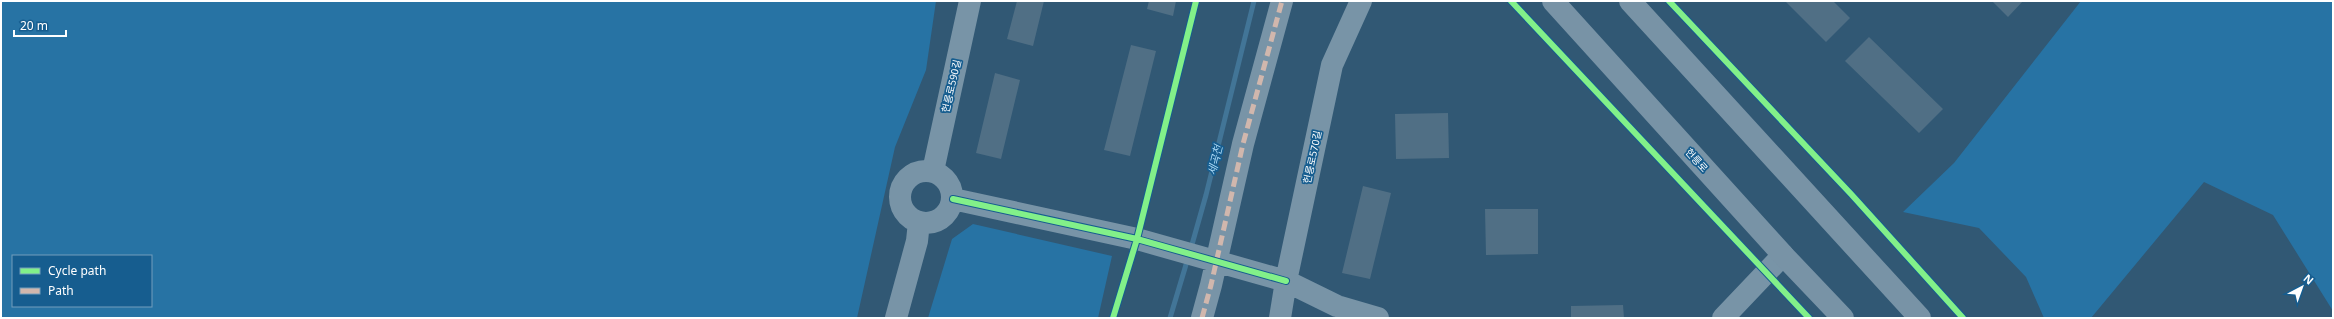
<svg xmlns="http://www.w3.org/2000/svg" width="2334" height="319" viewBox="0 0 2334 319" font-family="'Noto Sans','Noto Sans KR',sans-serif">
<style>
.green{fill:#2773a4;fill-rule:evenodd}
.lines{fill:none;stroke-linecap:round;stroke-linejoin:round}
.stream{stroke:#427597;stroke-width:5}
.building{fill:#506f85}
.minor{stroke:#7894a7;stroke-width:22}
.major{stroke:#7893a6;stroke-width:22}
.quiet{stroke:#d1b7ad;stroke-width:5;stroke-dasharray:10 5;stroke-linecap:butt}
.cycleway-casing{stroke:#165d8f;stroke-width:8}
.cycleway{stroke:#82f089;stroke-width:6}
.labels{text-anchor:middle;stroke-width:3.5;stroke-linejoin:round;paint-order:stroke}
.street-label{font-size:10px;fill:#fff;stroke:#165d8f}
.water-label{font-size:11px;font-style:italic;fill:#aedbf7;stroke:#165d8f}
</style>
<rect width="100%" height="100%" fill="#315874"/>
<path class="green" d="M1,1h935l-10,69 -31,77 -38,171h-856zM13,256h138v50h-138z
M2081,1h252v310l-60,-96 -69,-33 -113,136h-47l-18,-41 -47,-49 -76,-16 51,-49z
M973,224l139,32 -14,62h-170l24,-79z"/>
<g class="lines">
<path class="stream" d="M1191,248l15,-53 48,-194
M1170,318l18,-60"/>
</g>
<path class="building" d="M1017,1h27l-11,45 -26,-7z
M1149,1h27l-3,15 -26,-7z
M1785,1h48l17,17 -24,24z
M1992,1h31l-15,16z
M1869,37l74,72 -24,24 -74,-72z
M1131,45l25,6 -26,105 -26,-6z
M995,73l25,7 -19,79 -25,-6z
M1448,113l1,45 -53,1 -1,-45z
M1363,186l28,7 -21,86 -28,-6z
M1485,209h53v45l-52,1z
M1623,305l1,13h-53v-12z"/>
<g class="lines">
<path class="minor" d="M900 197a26 26 0 1 1 52 0a26 26 0 1 1-52 0Z
M933,171l37,-170
M953,199l184,40 149,42 51,25 41,12
M896,318l21,-77 2,-19
M1202,318l9,-33 32,-141 39,-143
M1280,318l6,-37 46,-216 29,-64
M1723,318l60,-63"/>
<path class="major" d="M1553,1l230,254 60,63
M1630,1l290,317"/>
<path class="quiet" d="M1202,318l9,-33 32,-141 39,-143"/>
<g class="cycleway-casing">
<path id="cycleway" d="M1511,1l298,317
M1669,1l182,193 112,124
M953,199l184,40 149,42
M1113,318l24,-79 59,-238"/>
</g>
<use href="#cycleway" class="cycleway"/>
</g>
<g class="labels">
<g class="street-label">
<text transform="translate(951 86) rotate(-77)" y="4">헌릉로590길</text>
<text transform="translate(1312 157) rotate(-78)" y="4">헌릉로570길</text>
<text transform="translate(1697 160) rotate(48)" y="4">헌릉로</text>
</g>
<g class="water-label">
<text transform="translate(1215 160) rotate(-76)" y="4">세곡천</text>
</g>
</g>
<rect width="2334" height="319" fill="none" stroke="#ffffff" stroke-width="4"/>
<rect x="12" y="255" width="140" height="52" fill="#165d8f" stroke="#739ebc"/>
<rect x="20" y="268" width="20" height="6" fill="#82f089" stroke="#739ebc"/>
<text x="48" y="275" font-size="12" fill="#ffffff">Cycle path</text>
<rect x="20" y="288" width="20" height="6" fill="#d1b7ad" stroke="#739ebc"/>
<text x="48" y="295" font-size="12" fill="#ffffff">Path</text>
<g transform="translate(2302 287) rotate(41)" stroke="#165d8f" stroke-width="3" paint-order="stroke">
<path d="M0-3L7 15L0 10L-7 15Z" fill="#ffffff"/>
<text y="-6" font-size="11" font-weight="bold" text-anchor="middle" fill="#ffffff">N</text>
</g>
<path d="M14 30v6h52v-6" fill="none" stroke="#ffffff" stroke-width="2"/>
<text x="20" y="30" font-size="12" fill="#ffffff" stroke="#165d8f" stroke-width="3" paint-order="stroke">20 m</text>
</svg>
